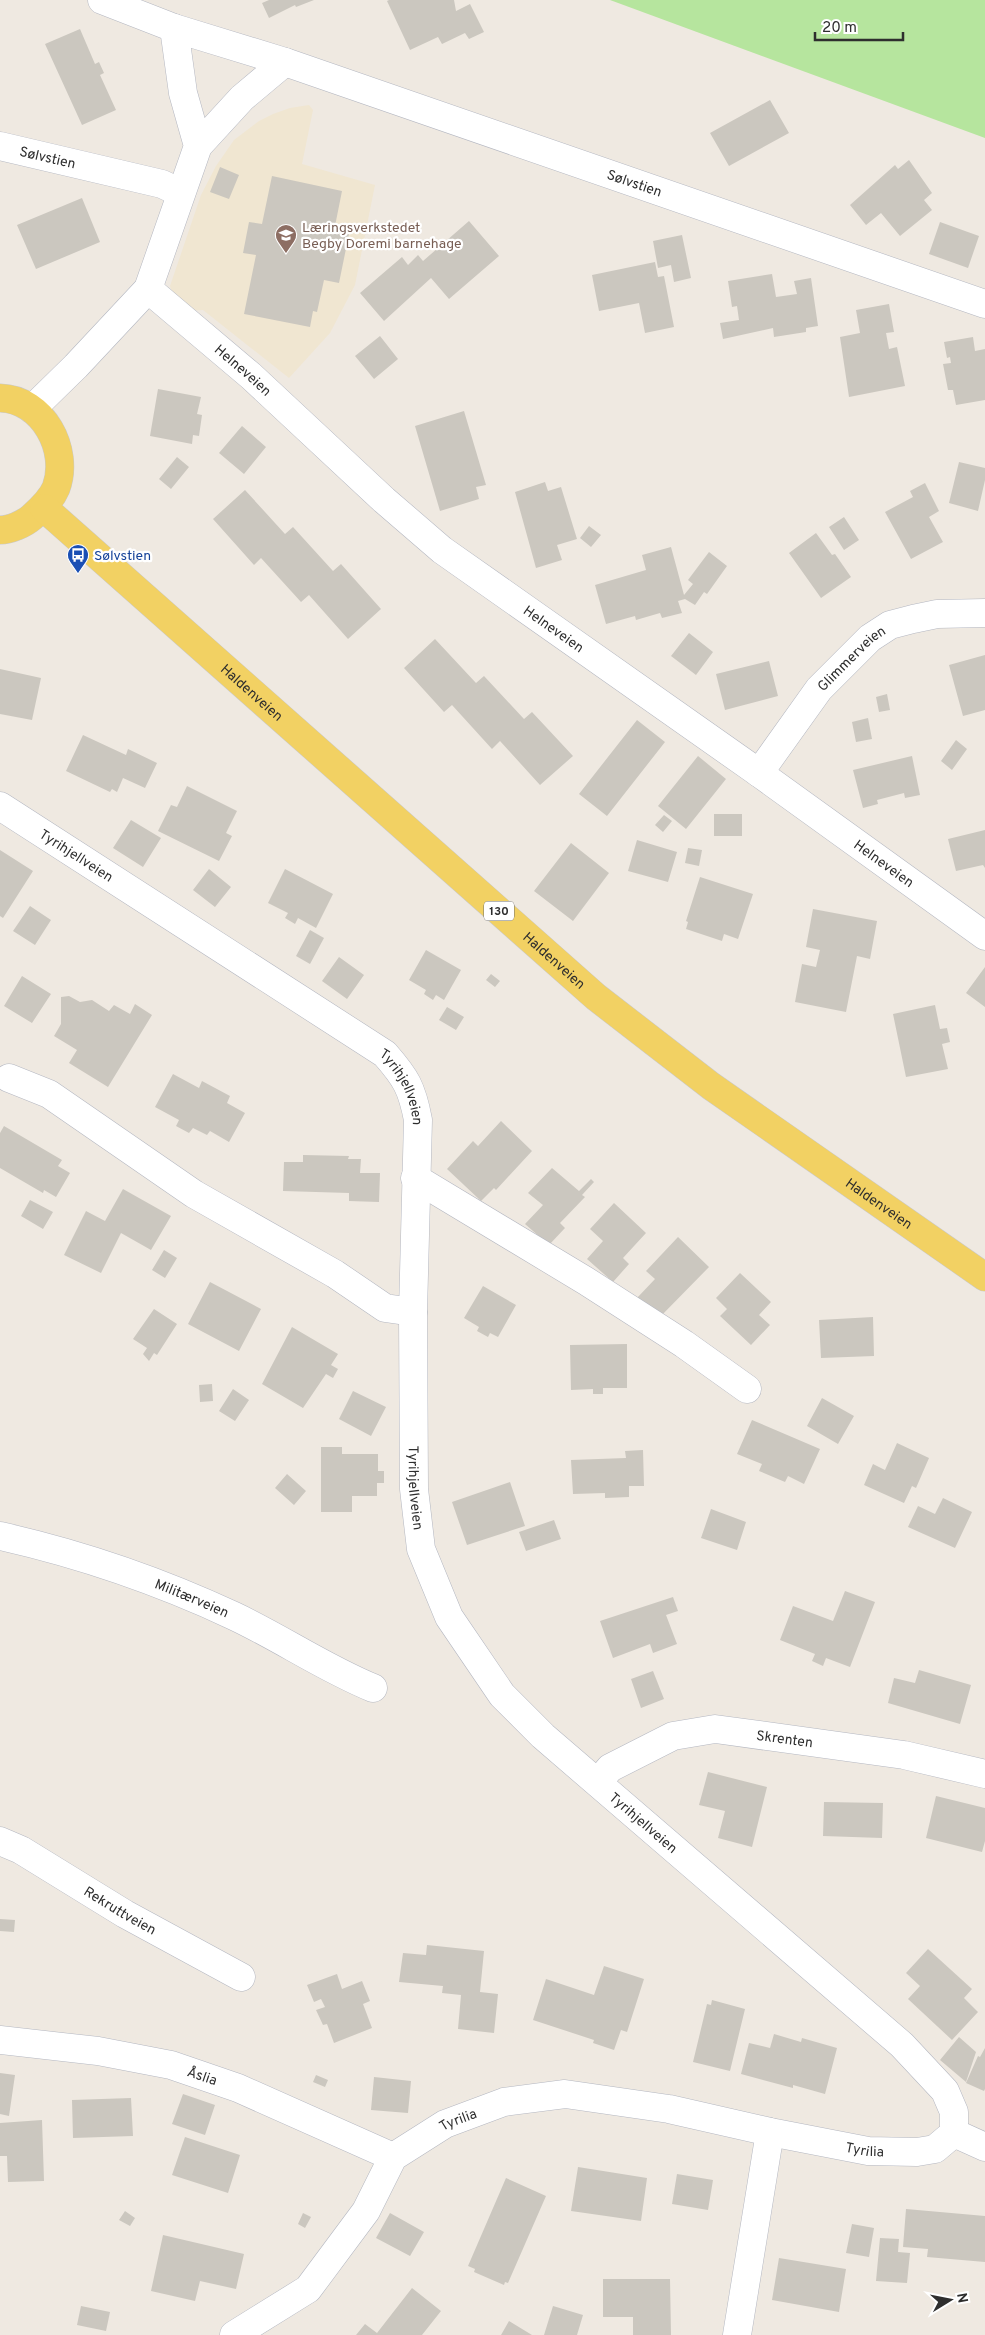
<svg xmlns="http://www.w3.org/2000/svg" width="985" height="2335" viewBox="0 0 985 2335" font-family="Overpass,sans-serif">
<style>
.education{fill:#f0e6d1}
.green{fill:#b6e59e}
.building{fill:#cbc7bf}
.lines{fill:none;stroke-linecap:round;stroke-linejoin:round}
.minor-casing{stroke:#b4b7c1;stroke-width:29}
.major-casing{stroke:#c9c9c9;stroke-width:29}
.minor{stroke:#fff;stroke-width:28}
.major{stroke:#f2d163;stroke-width:28}
.labels{text-anchor:middle;stroke-width:4.5;stroke-linejoin:round;paint-order:stroke}
.shield{fill:#fff;stroke:#6d6d6d;stroke-width:1}
.shield-label{font-size:12px;font-weight:bold;fill:#2e2e2e}
.street-label{font-size:14px;fill:#2e2e2e;stroke:#fff}
.education-label{font-size:14px;fill:#785e54;stroke:#fff;text-anchor:start}
.transit-label{font-size:14px;fill:#164399;stroke:#fff;text-anchor:start}
</style>
<rect width="100%" height="100%" fill="#efe9e1"/>
<path class="education" d="M309,105l4,5 -11,54 73,21 -20,100 -25,48 -41,45 -86,-68 -20,1 -8,-10 -5,-15 31,-91 15,-29 18,-26 25,-19 14,-7 17,-6z"/>
<path class="green" d="M610,0h375v138z"/>
<path class="building" d="M269,0h45l-18,7 -1,-2 -26,13 -7,-15z
M389,0h65l2,11 14,-7 14,28 -15,7 -4,-6 -23,11 -4,-7 -28,13 -23,-49z
M80,29l15,35 4,-2 5,11 -4,2 16,35 -34,15 -37,-81z
M770,100l19,33 -60,33 -19,-33z
M909,160l23,33 -8,7 8,10 -32,26 -19,-23 -15,12 -16,-20 45,-40 3,4z
M220,167l19,8 -10,24 -19,-7z
M272,176l70,15 -8,40 15,3 -10,49 -15,-3 -7,32 -4,-1 -3,16 -66,-13 12,-59 -13,-2 6,-31 13,2z
M82,198l18,44 -64,27 -19,-44z
M469,221l30,35 -50,43 -18,-21 -47,43 -24,-28 42,-36 6,8 10,-10 5,6z
M940,222l39,14 -11,32 -39,-14z
M682,235l9,43 -17,4 -3,-17 -13,3 -5,-27z
M655,262l3,15 6,-1 10,51 -29,6 -6,-30 -40,8 -7,-36z
M772,274l4,23 21,-3 -3,-13 17,-3 7,48 -12,2v4l-32,5 -1,-9 -50,11 -3,-16 19,-3 -2,-14 -5,1 -4,-26z
M889,304l5,28 -8,1 3,16 8,-2 8,39 -56,11 -9,-60 20,-4 -4,-23z
M380,336l18,23 -24,20 -19,-23z
M973,337l2,14 10,-2v51l-29,5 -3,-15h-5l-5,-26 8,-1 -1,-6 -3,1 -3,-16z
M158,389l43,8 -4,17 5,1 -3,21 -6,-1 -1,9 -42,-8z
M464,411l22,74 -10,2 3,12 -39,12 -25,-85z
M242,426l24,21 -22,27 -25,-21z
M177,457l12,10 -18,22 -12,-10z
M959,462l26,6v12l-7,31 -29,-8z
M545,482l3,9 13,-4 16,52 -20,6 5,15 -26,8 -21,-76z
M925,483l14,28 -10,6 14,25 -32,17 -26,-47 28,-15 -3,-6z
M245,490l40,44 8,-7 40,44 8,-7 40,45 -33,30 -39,-44 -8,7 -40,-44 -7,7 -41,-46z
M844,517l15,23 -15,10 -15,-23z
M589,526l12,9 -10,12 -11,-9z
M816,533l16,22 3,-1 16,23 -30,21 -32,-45z
M671,547l13,48 9,-11 -5,-4 21,-28 18,14 -20,28 -3,-2 -9,13 -10,-6 -7,2 4,12 -20,5 -2,-5 -24,7 -1,-4 -29,8 -11,-39 51,-15 -4,-15z
M689,633l24,19 -17,23 -25,-19z
M435,639l41,44 8,-7 40,43 8,-7 41,44 -33,29 -40,-44 -8,8 -40,-44 -8,7 -40,-44z
M985,655v55l-22,6 -14,-51z
M769,661l9,35 -53,14 -9,-36z
M0,669l41,9 -9,42 -32,-6z
M887,694l3,16 -11,2 -3,-15z
M868,718l4,21 -16,3 -4,-20z
M637,720l28,22 -58,74 -28,-22z
M83,735l43,20 2,-6 29,14 -12,25 -22,-10 -6,14 -5,-3 -2,3 -44,-21z
M956,740l11,9 -15,21 -11,-9z
M698,756l28,23 -40,50 -28,-23z
M912,756l8,39 -15,3 -1,-5 -27,7 1,4 -15,4 -10,-38z
M187,786l50,25 -11,22 6,3 -13,25 -61,-30 13,-26 6,2z
M714,814h28v22h-28z
M664,815l8,6 -9,11 -8,-7z
M131,820l30,18 -18,29 -30,-19z
M985,830v38l-2,-3 -27,6 -8,-32z
M637,840l40,12 -9,30 -40,-11z
M571,843l38,30 -36,48 -39,-30z
M688,848l14,2 -3,16 -14,-3z
M0,850l33,21 -30,47 -3,-2z
M209,869l22,18 -16,20 -22,-17z
M285,869l48,25 -17,34 -18,-10 -3,6 -10,-6 3,-5 -20,-10z
M700,877l53,17 -15,45 -14,-5 -2,7 -36,-12 2,-7 -2,-1z
M30,906l21,14 -16,25 -22,-14z
M813,909l64,12 -7,38 -13,-3 -11,56 -51,-10 7,-38 14,3 4,-17 -14,-3z
M310,930l14,8 -14,26 -14,-8z
M426,950l35,20 -17,30 -8,-5 -3,5 -9,-6 2,-4 -17,-10z
M339,957l25,18 -17,24 -25,-18z
M985,967v40l-19,-14z
M491,974l9,7 -5,6 -9,-7z
M22,976l29,18 -19,29 -28,-17z
M69,996l11,6 12,-2 17,11 5,-6 16,9 5,-10 17,11 -44,72 -39,-24 8,-13 -23,-14 7,-12v-27z
M935,1005l5,24 7,-1 3,14 -8,2 6,25 -42,8 -13,-63z
M447,1007l17,10 -8,13 -17,-10z
M173,1074l26,14 3,-7 28,15 -3,7 18,10 -16,29 -19,-11 -3,4 -14,-7 -4,5 -13,-7 3,-6 -24,-13z
M501,1121l31,30 -36,39 -2,-2 -13,13 -34,-32 26,-28 5,5z
M4,1126l58,34 -4,6 12,7 -14,24 -12,-7 -1,3 -43,-25v-35z
M303,1155l46,1 -1,3h13l-1,14h20l-1,29 -30,-1v-8l-66,-2 1,-29h19z
M552,1168l27,23 12,-12 3,3 -12,13 3,2 -25,26 5,5 -16,17 -24,-21 18,-19 -15,-12z
M123,1189l48,27 -20,34 -30,-17 -20,40 -37,-18 22,-44 19,10z
M30,1200l23,12 -10,17 -22,-13z
M614,1203l32,30 -23,25 6,6 -16,18 -26,-23 16,-18 -13,-12z
M678,1237l31,30 -50,51 -22,-20 18,-19 -9,-8z
M164,1250l13,8 -12,20 -13,-8z
M740,1273l31,29 -12,13 11,10 -19,20 -31,-29 7,-7 -11,-11z
M210,1282l51,27 -22,42 -51,-27z
M483,1286l33,19 -18,32 -8,-4 -2,4 -11,-6 2,-4 -15,-9z
M154,1309l23,15 -20,31 -3,-2 -5,8 -6,-7 4,-6 -14,-9z
M873,1317l1,39 -53,2 -2,-38z
M292,1327l46,27 -7,11 7,4 -5,9 -7,-4 -23,34 -41,-24z
M627,1344v44h-24v6h-10v-5l-22,1 -1,-45z
M212,1384l1,17 -13,1 -1,-17z
M233,1389l16,11 -14,21 -16,-10z
M353,1391l33,16 -15,29 -32,-17z
M822,1398l32,18 -16,28 -31,-18z
M752,1420l68,29 -16,35 -16,-8 -3,6 -26,-11 3,-7 -25,-10z
M897,1443l32,15 -13,30 -4,-2 -8,17 -40,-18 9,-21 12,6z
M321,1447h21v7h36v17h6v12h-7v13h-25v16h-31z
M643,1450l1,36h-15v11l-24,1v-5l-32,1 -2,-34 55,-2 -1,-7z
M287,1474l19,17 -12,14 -19,-17z
M510,1482l15,44 -58,19 -15,-43z
M943,1498l29,14 -17,36 -47,-21 10,-21 17,8z
M711,1509l35,13 -9,28 -36,-12z
M554,1520l7,19 -35,12 -7,-19z
M845,1591l30,11 -25,65 -24,-9 -3,8 -11,-5 3,-7 -35,-14 13,-34 40,15z
M673,1597l5,14 -12,4 11,29 -24,9 -3,-9 -37,14 -13,-37z
M919,1670l52,15 -11,39 -72,-21 6,-25 21,5z
M653,1671l11,28 -23,9 -10,-29z
M708,1772l59,15 -15,60 -34,-9 7,-27 -26,-6z
M936,1796l49,12v33l-3,11 -56,-14z
M824,1802l59,1 -1,35 -59,-2z
M0,1919l15,1 -1,12 -14,-1z
M427,1945l57,6 -4,41 18,2 -4,39 -36,-4 3,-34 -19,-2 1,-7 -44,-4 4,-29 23,2z
M928,1949l44,40 -8,9 14,14 -26,28 -44,-41 12,-13 -14,-13z
M604,1966l40,13 -17,53 -6,-2 -7,20 -21,-7 1,-3 -61,-20 13,-41 48,16z
M337,1974l5,15 20,-8 8,20 -7,3 9,24 -38,15 -7,-19 -4,1 -7,-15 9,-3 -4,-8 -7,3 -7,-17z
M712,2000l33,9 -15,62 -37,-9 14,-58 4,1z
M774,2034l27,8 1,-4 35,10 -12,46 -32,-9v3l-52,-14 8,-31 21,5z
M959,2037l17,15 -10,30 -26,-22z
M985,2048v41l-1,2 -18,-8 12,-27 2,1z
M0,2073l15,2 -6,41 -9,-2z
M316,2075l12,5 -3,7 -12,-5z
M374,2077l37,4 -3,32 -37,-3z
M183,2094l32,11 -10,30 -33,-11z
M131,2098l2,38 -60,2 -1,-38z
M42,2120l2,61 -36,1 -1,-26h-7v-33z
M185,2137l55,18 -12,38 -56,-18z
M578,2167l69,11 -6,43 -70,-10z
M677,2174l36,6 -5,30 -36,-6z
M506,2178l40,18 -38,87 -3,-1 -1,3 -30,-13 1,-3 -7,-3z
M906,2209l79,7v46l-58,-5 1,-8 -25,-2z
M125,2211l10,7 -5,8 -11,-6z
M303,2213l8,4 -6,11 -7,-4z
M390,2213l34,19 -14,24 -34,-18z
M852,2224l22,4 -5,29 -23,-4z
M163,2235l81,19 -8,35 -36,-8 -5,20 -44,-10z
M880,2238l19,1 -1,13 12,1 -3,30 -31,-2z
M779,2258l67,11 -7,43 -67,-12z
M603,2279h67l1,56h-38v-18h-30z
M412,2288l29,23 -19,24h-66l9,-11 12,9z
M81,2306l29,6 -4,19 -29,-6z
M553,2306l30,9 -6,20h-33z
M509,2321l23,14h-31z"/>
<g class="lines">
<g class="minor-casing">
<g id="minor">
<path d="M102,0l72,28"/>
<path id="s1" d="M285,62l700,242"/>
<path id="s2" d="M0,146l162,38 19,9"/>
<path id="s3" d="M148,289l103,87 133,124 58,50 317,223 226,163"/>
<path d="M32,409l44,-43 72,-77 50,-143 44,-48 43,-36 -111,-34 9,65 15,53"/>
<path id="s4" d="M759,773l60,-84 51,-51 20,-13 23,-6 24,-5 48,-1"/>
<path id="s5" d="M0,806l385,248c21,24 27,34 33,66l-5,192 1,177 7,60 28,68 53,78 41,41 359,309 43,46 9,21v21"/>
<path d="M9,1078l40,16 145,100 141,80 50,34 28,4"/>
<path d="M415,1178l171,103 98,63 63,45"/>
<path id="s6" d="M0,1536c80,18 159,45 234,80 47,22 90,52 139,72"/>
<path id="s7" d="M598,1782l12,-14 63,-32 42,-7 189,26 81,19"/>
<path id="s8" d="M0,1841l21,9 104,64 116,63"/>
<path id="s9" d="M0,2040l98,11 73,14 67,23 155,69"/>
<path d="M954,2133l31,14"/>
<path id="s10" d="M234,2335l74,-46 58,-78 27,-54 52,-33 59,-22 61,-8 104,15 101,23 98,19 49,1 18,-3 19,-16"/>
<path d="M737,2335l33,-203"/>
</g>
</g>
<g class="major-casing">
<g id="major">
<path d="M0,398c43,1 70,52 56,90 -5,12 -15,21 -24,29 -8,7 -22,13 -32,13"/>
<path id="s11" d="M44,508l552,489 115,89 274,191"/>
</g>
</g>
<use href="#minor" class="minor"/>
<use href="#major" class="major"/>
</g>
<defs>
<g id="school-pin" transform="scale(1.125)"><path d="M0 17L-7.5 6A9.5 9.5 0 1 1 7.5 6Z" fill="#8d6e63" stroke="#fff"/><path d="M0-5L7-2L0 1L-7-2ZM-4 1L0 2.5L4 1V4Q0 6-4 4Z" fill="#fff"/></g>
<g id="bus-pin" transform="scale(1.125)"><path d="M0 17L-7.5 6A9.5 9.5 0 1 1 7.5 6Z" fill="#1a4fb4" stroke="#fff"/><path d="M-5-6H5V4H4V6H2V4H-2V6H-4V4H-5ZM-3.5-4V0h7V-4ZM-3.5 1.2v1.5H-2V1.2ZM2 1.2v1.5H3.5V1.2Z" fill="#fff"/></g>
</defs>
<g fill-rule="evenodd">
<use href="#school-pin" x="286" y="235"/>
<use href="#bus-pin" x="78" y="555"/>
</g>
<g class="labels">
<rect class="shield" x="484" y="901.5" width="30" height="19" rx="4"/>
<g class="shield-label">
<text x="499" y="915">130</text>
</g>
<g class="street-label">
<text dy="5" stroke="none"><textPath href="#s2" startOffset="49">Sølvstien</textPath></text>
<text dy="5" stroke="none"><textPath href="#s1" startOffset="370">Sølvstien</textPath></text>
<text dy="5" stroke="none"><textPath href="#s3" startOffset="125">Helneveien</textPath></text>
<text dy="5" stroke="none"><textPath href="#s3" startOffset="530">Helneveien</textPath></text>
<text dy="5" stroke="none"><textPath href="#s4" startOffset="148">Glimmerveien</textPath></text>
<text dy="5" stroke="none"><textPath href="#s11" startOffset="278">Haldenveien</textPath></text>
<text dy="5" stroke="none"><textPath href="#s5" startOffset="91">Tyrihjellveien</textPath></text>
<text dy="5" stroke="none"><textPath href="#s3" startOffset="935">Helneveien</textPath></text>
<text dy="5" stroke="none"><textPath href="#s11" startOffset="682">Haldenveien</textPath></text>
<text dy="5" stroke="none"><textPath href="#s5" startOffset="496">Tyrihjellveien</textPath></text>
<text dy="5" stroke="none"><textPath href="#s11" startOffset="1088">Haldenveien</textPath></text>
<text dy="5" stroke="none"><textPath href="#s5" startOffset="901">Tyrihjellveien</textPath></text>
<text dy="5" stroke="none"><textPath href="#s6" startOffset="202">Militærveien</textPath></text>
<text dy="5" stroke="none"><textPath href="#s7" startOffset="202">Skrenten</textPath></text>
<text dy="5" stroke="none"><textPath href="#s5" startOffset="1321">Tyrihjellveien</textPath></text>
<text dy="5" stroke="none"><textPath href="#s8" startOffset="139">Rekruttveien</textPath></text>
<text dy="5" stroke="none"><textPath href="#s9" startOffset="206">Åslia</textPath></text>
<text dy="5" stroke="none"><textPath href="#s10" startOffset="320">Tyrilia</textPath></text>
<text dy="5" stroke="none"><textPath href="#s10" startOffset="736">Tyrilia</textPath></text>
</g>
<g class="education-label">
<text x="302" y="232">Læringsverkstedet<tspan x="302" dy="16">Begby Doremi barnehage</tspan></text>
</g>
<g class="transit-label">
<text x="94" y="560">Sølvstien</text>
</g>
</g>
<g transform="translate(950 2300) rotate(80)" stroke="#ffffff" stroke-width="4" paint-order="stroke">
<path d="M0-4L9 19L0 12L-9 19Z" fill="#2e2e2e"/>
<text y="-8" font-size="14" font-weight="bold" text-anchor="middle" fill="#2e2e2e">N</text>
</g>
<path d="M815 32v8h88v-8" fill="none" stroke="#2e2e2e" stroke-width="2.5"/>
<text x="822" y="32" font-size="15" fill="#2e2e2e" stroke="#ffffff" stroke-width="4" paint-order="stroke">20 m</text>
</svg>
